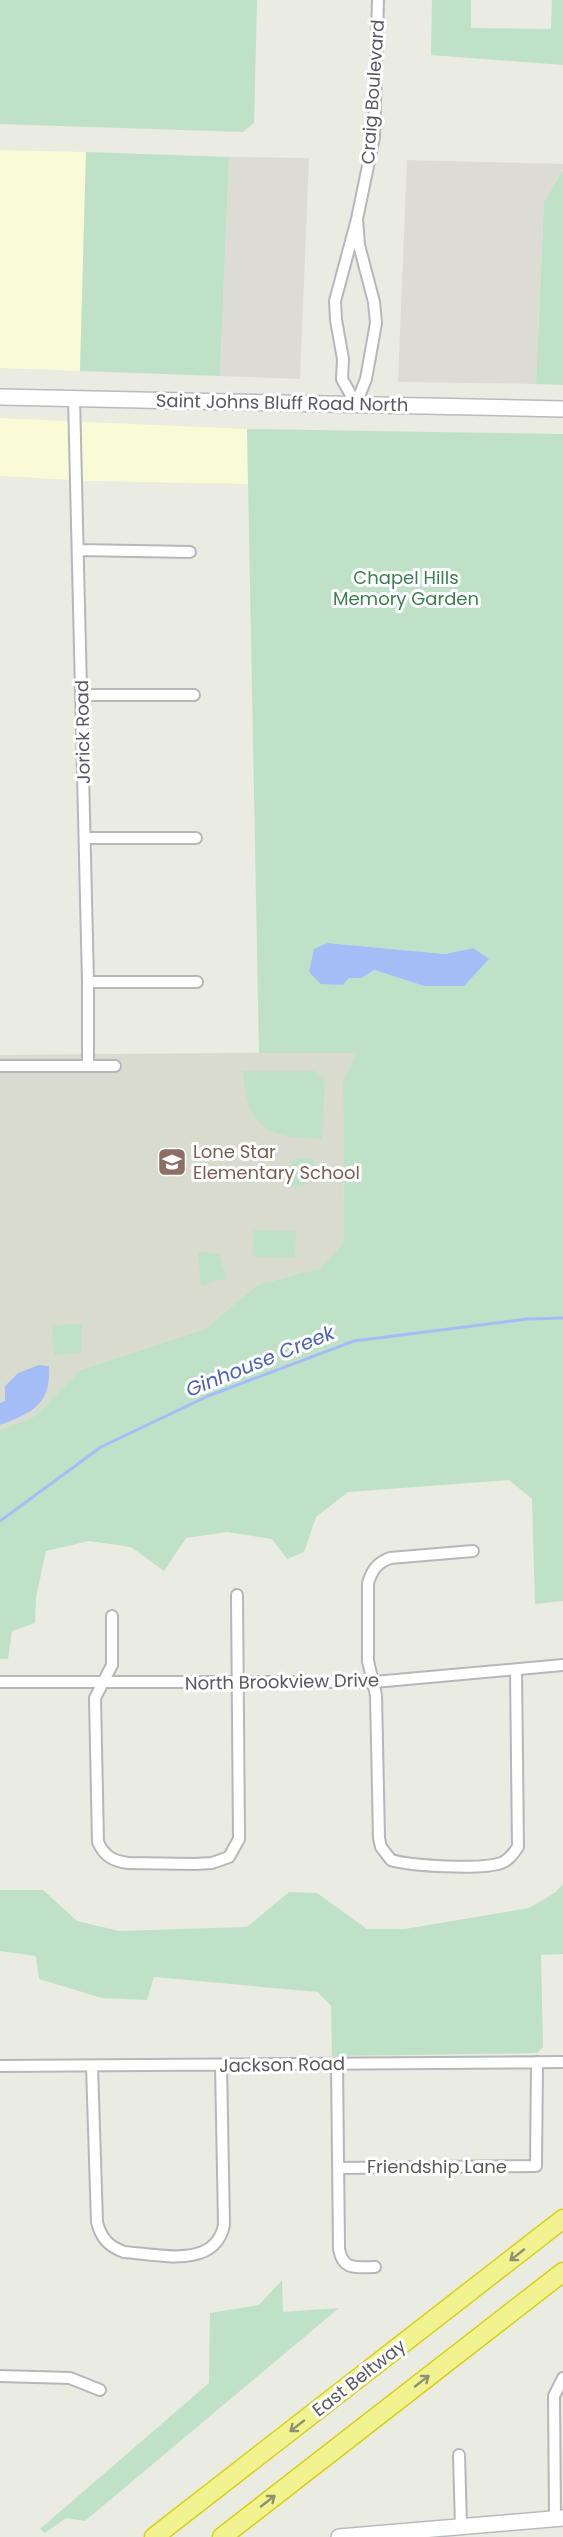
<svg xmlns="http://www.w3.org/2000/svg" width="563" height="2537" viewBox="0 0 563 2537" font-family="Poppins,sans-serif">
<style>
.commercial{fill:#f9fad6}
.industrial{fill:#dcdcd5}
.education{fill:#dadbcf}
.green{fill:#bfe1c8;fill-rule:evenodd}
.water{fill:#a5bdf7}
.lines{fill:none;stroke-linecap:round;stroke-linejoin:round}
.stream{stroke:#a5bdf7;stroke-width:3}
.street-casing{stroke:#b6b7bc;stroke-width:14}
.secondary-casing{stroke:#b9bac1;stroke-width:18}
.highway-casing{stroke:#d8d013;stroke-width:21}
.street{stroke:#fff;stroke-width:10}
.secondary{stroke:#fff;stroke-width:15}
.highway{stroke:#f1f390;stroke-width:18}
.oneway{stroke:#8e9071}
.labels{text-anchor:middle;stroke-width:6;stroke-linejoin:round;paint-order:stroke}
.street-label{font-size:18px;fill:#595a60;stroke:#fff}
.park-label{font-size:18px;fill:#3b7e50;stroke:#fff}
.education-label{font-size:18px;fill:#785e54;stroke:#fff;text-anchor:start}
.water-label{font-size:20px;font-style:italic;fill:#4a62b7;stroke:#fff}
</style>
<rect width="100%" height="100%" fill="#eaebe1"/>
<path class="commercial" d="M0,150l86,2 -6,219 -80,-3z
M0,418l247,11 1,55 -159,-3 -89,-5z"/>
<path class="industrial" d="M229,157l80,1 -9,221 -80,-3z
M407,160l156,4v6l-19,32 -8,182 -138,-2z"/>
<path class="education" d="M357,1052l-14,30 1,161 -24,25 -63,17 -52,44 -125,41 -47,47 -33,13v-375z"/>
<path class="green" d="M0,0h257l-3,123 -11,9 -243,-8z
M432,0h39v28l80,1 1,-29h11v65l-132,-10z
M86,152l143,5 -9,219 -140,-5z
M563,170v215l-27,-1 8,-182z
M247,429l316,5v1167l-28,3 -3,-105 -23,-19 -161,12 -32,25 -12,35 -17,7 -15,-20 -45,-7 -41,6 -22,33 -33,-24 -42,-6 -43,10 -10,46 -1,26 -23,8 -4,28h-8v-229l33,-13 47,-47 125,-41 52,-44 63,-17 24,-25 -1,-161 13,-29h-97zM328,943l117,11 28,-6 -49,38 -50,-16 -12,8h-13z
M243,1071h72l10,9 -3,59c-55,-1 -75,-10 -79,-68z
M296,1158l17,1c7,17 -4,31 -23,27 -5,-12 -2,-19 6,-28z
M254,1230l42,1 -1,27 -42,-1z
M204,1251l15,3 7,24 -25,8 -3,-32z
M82,1324v29l-28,2 -2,-30z
M563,1884v70l-22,1 2,92 -6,6 -205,3 -1,-50 -13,-14 -164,-15 -7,23 -45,-2 -63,-19 -3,-23 -36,-5v-61h43l34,31 42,10 128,-4 42,-35 28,1 50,36h38l124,-21 27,-16z
M282,2280l1,32 56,-4 -254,213 -19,-3 -21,15 -5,-4 169,-146 1,-70 49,-8z"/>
<path class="water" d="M328,943l117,11 28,-6 16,11 -25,27h-40l-50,-16 -12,8h-13l-6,7 -22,-1 -12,-12 5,-23z
M39,1365l10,1c2,39 -16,46 -49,59v-22l5,-2v-15l13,-13z"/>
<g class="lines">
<path class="stream" d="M0,1521l101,-74 107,-51 146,-55 173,-22 36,-1"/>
<g class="street-casing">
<path id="street" d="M357,219l2,26 15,57 2,21 -10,56 -10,25 -14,-25 1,-20 -7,-39 -1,-19z
M357,219l17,-82 4,-137
M74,398l14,584v83
M79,550l111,2
M82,695h112
M85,838h111
M88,982h109
M0,1066h115
M473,1551l-83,7c-13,5 -18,12 -22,25v78l8,34 3,143 2,9 10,13c19,6 91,10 110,3 7,-2 12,-9 17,-16l-2,-177
M112,1616v49l-17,33 3,144c6,14 15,19 30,21l67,1 17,-1 17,-6 10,-18 -2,-244
M0,1682h374l189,-17
M337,2064l2,185c4,22 17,18 36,18
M0,2066l563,-4
M92,2066l5,156c4,16 11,24 27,30 33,2 91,18 100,-27l-3,-160
M338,2168l198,-2 1,-104
M0,2376l70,2 30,12
M459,2455l2,71
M555,2518l-1,-122 9,-18"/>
</g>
<g class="secondary-casing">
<path id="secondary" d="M0,397l563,12
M339,2537l224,-19"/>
</g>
<g class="highway-casing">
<path id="highway" d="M154,2537l409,-318
M222,2537l341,-265"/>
</g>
<use href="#street" class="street"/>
<use href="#secondary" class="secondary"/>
<use href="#highway" class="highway"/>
</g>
<defs><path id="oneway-shaft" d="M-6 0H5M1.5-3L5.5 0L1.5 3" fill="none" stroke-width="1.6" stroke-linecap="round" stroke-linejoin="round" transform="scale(1.5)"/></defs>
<g class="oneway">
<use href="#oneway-shaft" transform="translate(517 2255) rotate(142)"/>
<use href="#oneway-shaft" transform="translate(422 2381) rotate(-38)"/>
<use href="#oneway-shaft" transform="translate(297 2426) rotate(142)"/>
<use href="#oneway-shaft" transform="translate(268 2501) rotate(-38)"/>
</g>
<defs>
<g id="school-square" transform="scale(1.5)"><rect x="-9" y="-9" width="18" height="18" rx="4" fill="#8d6e63" stroke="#fff"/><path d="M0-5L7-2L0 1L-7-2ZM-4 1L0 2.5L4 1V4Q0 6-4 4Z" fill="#fff"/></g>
</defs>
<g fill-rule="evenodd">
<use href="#school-square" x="172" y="1162"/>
</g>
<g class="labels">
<g class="street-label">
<text transform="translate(373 92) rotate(-86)" y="6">Craig Boulevard</text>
<text transform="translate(282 403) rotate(1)" y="6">Saint Johns Bluff Road North</text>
<text transform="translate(83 732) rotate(-91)" y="6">Jorick Road</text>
<text transform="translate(282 1682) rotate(-1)" y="6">North Brookview Drive</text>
<text transform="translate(282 2065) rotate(-1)" y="6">Jackson Road</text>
<text x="437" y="2173">Friendship Lane</text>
<text transform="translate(359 2378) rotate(-38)" y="6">East Beltway</text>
</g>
<g class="park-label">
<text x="406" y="584">Chapel Hills<tspan x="406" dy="21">Memory Garden</tspan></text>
</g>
<g class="education-label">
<text x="193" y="1158">Lone Star<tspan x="193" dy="21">Elementary School</tspan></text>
</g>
<g class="water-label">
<text transform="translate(260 1361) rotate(-22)" y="7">Ginhouse Creek</text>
</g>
</g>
</svg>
